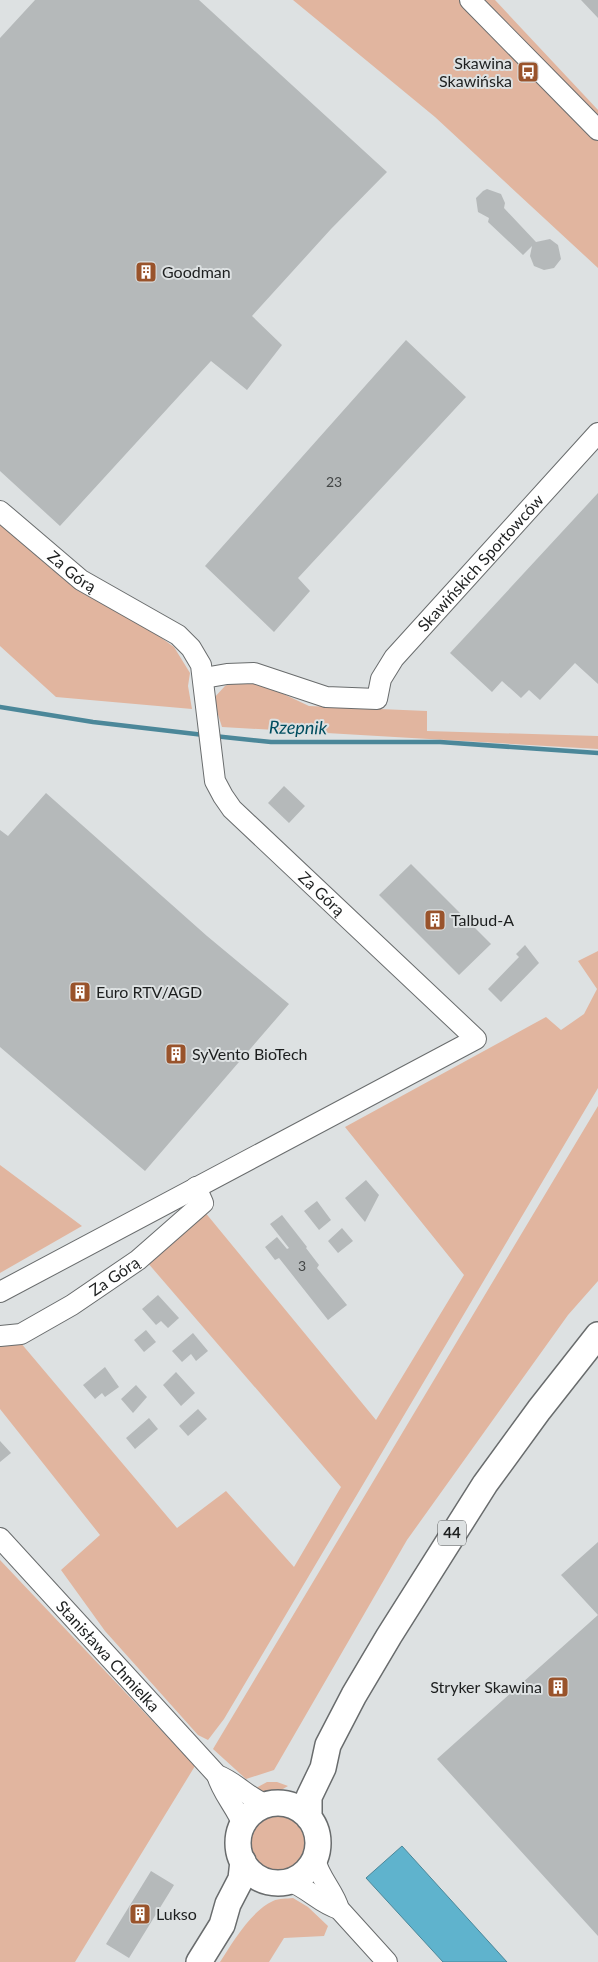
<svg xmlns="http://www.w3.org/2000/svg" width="598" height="1962" viewBox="0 0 598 1962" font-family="Lato,sans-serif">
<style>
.green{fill:#e1b59f}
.water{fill:#5fb3cd;stroke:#4b8799}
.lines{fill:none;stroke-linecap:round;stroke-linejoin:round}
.stream{stroke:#4b8799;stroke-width:4.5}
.building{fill:#b5b9ba}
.minor-casing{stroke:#696c6d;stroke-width:22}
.major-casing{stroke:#696c6d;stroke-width:28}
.minor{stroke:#fff;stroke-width:20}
.major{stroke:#fff;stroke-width:25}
.labels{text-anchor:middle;stroke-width:4;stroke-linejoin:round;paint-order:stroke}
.number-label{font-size:14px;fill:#434646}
.shield{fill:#dde1e2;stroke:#57595a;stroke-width:1}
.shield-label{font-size:15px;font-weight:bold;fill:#1d1f1f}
.poi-label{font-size:16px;fill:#1d1f1f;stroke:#dde1e2;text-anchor:start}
.street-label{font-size:16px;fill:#1d1f1f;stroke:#dde1e2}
.water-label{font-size:18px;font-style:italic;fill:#004d5f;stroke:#dde1e2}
</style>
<rect width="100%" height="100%" fill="#dde1e2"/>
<path class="green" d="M293,0h202l103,110v158l-163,-151z
M0,522l174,125 16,26 -2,13 4,23 -136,-12 -56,-51z
M236,681l24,2 49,23 118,5v20l171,5v13l-376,-22 -9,-28 12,-13z
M598,951v137l-374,631 -16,21 -10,-5 -93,-104 -44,-61 39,-35 -100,-126v-64l20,-3 157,186 49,-37 68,76 47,-80 -194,-225 57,-51 172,209 88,-145 -119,-148 201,-110 15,13 23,-16 13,-25 -19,-28z
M598,1106v175l-30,34 -161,225 -133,230 -28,9 -33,-30z
M0,1165l82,61 -82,47z
M0,1560l195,206 -120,196h-75z
M267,1782h10l11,4 -12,7h-15l-5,-5z
M251 1843a28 28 0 1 1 56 0a28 28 0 1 1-56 0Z
M293,1898l15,9 20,19 -4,10 -40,2 -15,24h-49c12,-19 32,-52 53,-61 6,-3 14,-2 20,-3z"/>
<path class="water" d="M402,1846l105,116h-64l-77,-84z"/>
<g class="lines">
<path class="stream" d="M0,707l93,15 111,13
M214,736l57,6h169l158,11"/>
</g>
<path class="building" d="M35,0h164l188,172 -56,57 -79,87 30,29 -35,45 -36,-29 -151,165 -60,-55v-433z
M581,0h17v18z
M487,189l14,5 4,9 -1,5 32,34 14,-3 8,6 3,14 -7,9 -10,2 -10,-4 -4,-10 2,-10 -9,9 -35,-33 1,-4 -11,-6 -2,-14 7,-7z
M406,340l60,57 -168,181 12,13 -36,41 -69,-66z
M598,493v191l-23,-21 -35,37 -11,-10 -8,8 -19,-17 -10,11 -42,-39z
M284,786l21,20 -16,17 -21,-20z
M46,793l161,143 82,68 -144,167 -145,-124v-217l8,6z
M411,864l80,80 -32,31 -80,-80z
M525,945l14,18 -38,39 -13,-13 31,-32 -3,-3z
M366,1180l13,15 -14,27 -20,-24z
M317,1201l14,19 -12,10 -15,-19z
M282,1215l25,32 -1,1 13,17 -2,3 30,37 -19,15 -49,-62 -4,2 -10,-13 12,-10 10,12 2,-1 -19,-24z
M342,1228l11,13 -15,12 -10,-12z
M158,1295l21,23 -11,10 -7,-7 -5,4 -14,-16z
M146,1330l10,12 -12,10 -10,-12z
M193,1333l15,18 -12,10 -5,-7 -9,8 -10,-11z
M105,1367l14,20 -14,10 -3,-4 -7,6 -12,-14z
M176,1372l19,21 -14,13 -18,-21z
M136,1385l11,12 -14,16 -12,-14z
M198,1409l9,10 -19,17 -9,-10z
M149,1418l9,11 -23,20 -9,-11z
M0,1441l11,12 -11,9z
M598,1542v394l-161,-177 161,-144 -37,-40z
M151,1871l23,14 -45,73 -23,-14z"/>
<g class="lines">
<g class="minor-casing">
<g id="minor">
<path d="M470,0l128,130"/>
<path id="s1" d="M0,511l81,69 97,55 13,13 10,17 14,116 8,15 9,13 244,230 -476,253"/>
<path id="s2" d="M204,678l23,-4 27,-1 72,24 51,2 4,-20 13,-21 204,-225"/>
<path id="s3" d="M0,1336l21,-2 51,-29 66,-45 65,-57 -7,-16"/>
<path id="s4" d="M0,1538l217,237c19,7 31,23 50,30"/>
<path d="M217,1775c5,18 19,32 26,50"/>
<path d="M315,1859c4,19 19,32 24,50l48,53"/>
<path d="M289,1881c19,7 32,23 50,28"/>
</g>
</g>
<g class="major-casing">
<path id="major" d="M238 1843a40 40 0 1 1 80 0a40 40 0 1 1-80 0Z
M309,1818v-21l14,-29 5,-23 26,-50 35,-59 96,-152 54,-74 59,-75
M199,1962l23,-37 6,-21 13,-25 2,-18"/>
</g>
<use href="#minor" class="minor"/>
<use href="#major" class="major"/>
</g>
<defs>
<g id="bus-square" transform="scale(1.125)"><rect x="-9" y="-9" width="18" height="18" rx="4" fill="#99532b" stroke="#dde1e2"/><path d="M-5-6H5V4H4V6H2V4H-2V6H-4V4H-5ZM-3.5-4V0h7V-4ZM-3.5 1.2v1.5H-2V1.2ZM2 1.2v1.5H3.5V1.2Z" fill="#fff"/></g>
<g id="building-square" transform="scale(1.125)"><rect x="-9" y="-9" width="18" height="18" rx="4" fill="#99532b" stroke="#dde1e2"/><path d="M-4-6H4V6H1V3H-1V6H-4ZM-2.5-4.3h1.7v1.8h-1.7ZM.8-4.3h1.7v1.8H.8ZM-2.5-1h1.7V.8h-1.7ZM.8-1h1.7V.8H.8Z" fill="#fff"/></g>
</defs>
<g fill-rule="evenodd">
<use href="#bus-square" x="528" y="72"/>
<use href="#building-square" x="146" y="272"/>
<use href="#building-square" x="435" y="920"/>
<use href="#building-square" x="80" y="992"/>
<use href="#building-square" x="176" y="1054"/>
<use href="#building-square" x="558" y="1687"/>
<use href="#building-square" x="140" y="1914"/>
</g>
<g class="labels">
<g class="number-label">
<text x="334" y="487">23</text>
<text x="302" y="1271">3</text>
</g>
<rect class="shield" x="438" y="1520.5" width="28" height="25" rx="4"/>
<g class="shield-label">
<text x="452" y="1538">44</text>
</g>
<g class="poi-label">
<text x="512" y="69" text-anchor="end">Skawina<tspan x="512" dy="18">Skawińska</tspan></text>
<text x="162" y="278">Goodman</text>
<text x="451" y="926">Talbud-A</text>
<text x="96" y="998">Euro RTV/AGD</text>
<text x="192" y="1060">SyVento BioTech</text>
<text x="542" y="1693" text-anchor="end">Stryker Skawina</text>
<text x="156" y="1920">Lukso</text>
</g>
<g class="street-label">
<text dy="6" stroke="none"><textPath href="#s2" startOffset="351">Skawińskich Sportowców</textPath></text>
<text dy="6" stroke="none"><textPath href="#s1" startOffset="94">Za Górą</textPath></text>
<text dy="6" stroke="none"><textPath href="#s1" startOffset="529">Za Górą</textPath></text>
<text dy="6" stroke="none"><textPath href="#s3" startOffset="131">Za Górą</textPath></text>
<text dy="6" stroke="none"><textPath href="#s4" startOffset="160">Stanisława Chmielka</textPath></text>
</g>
<g class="water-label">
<text transform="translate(298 728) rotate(1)" y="6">Rzepnik</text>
</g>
</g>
</svg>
